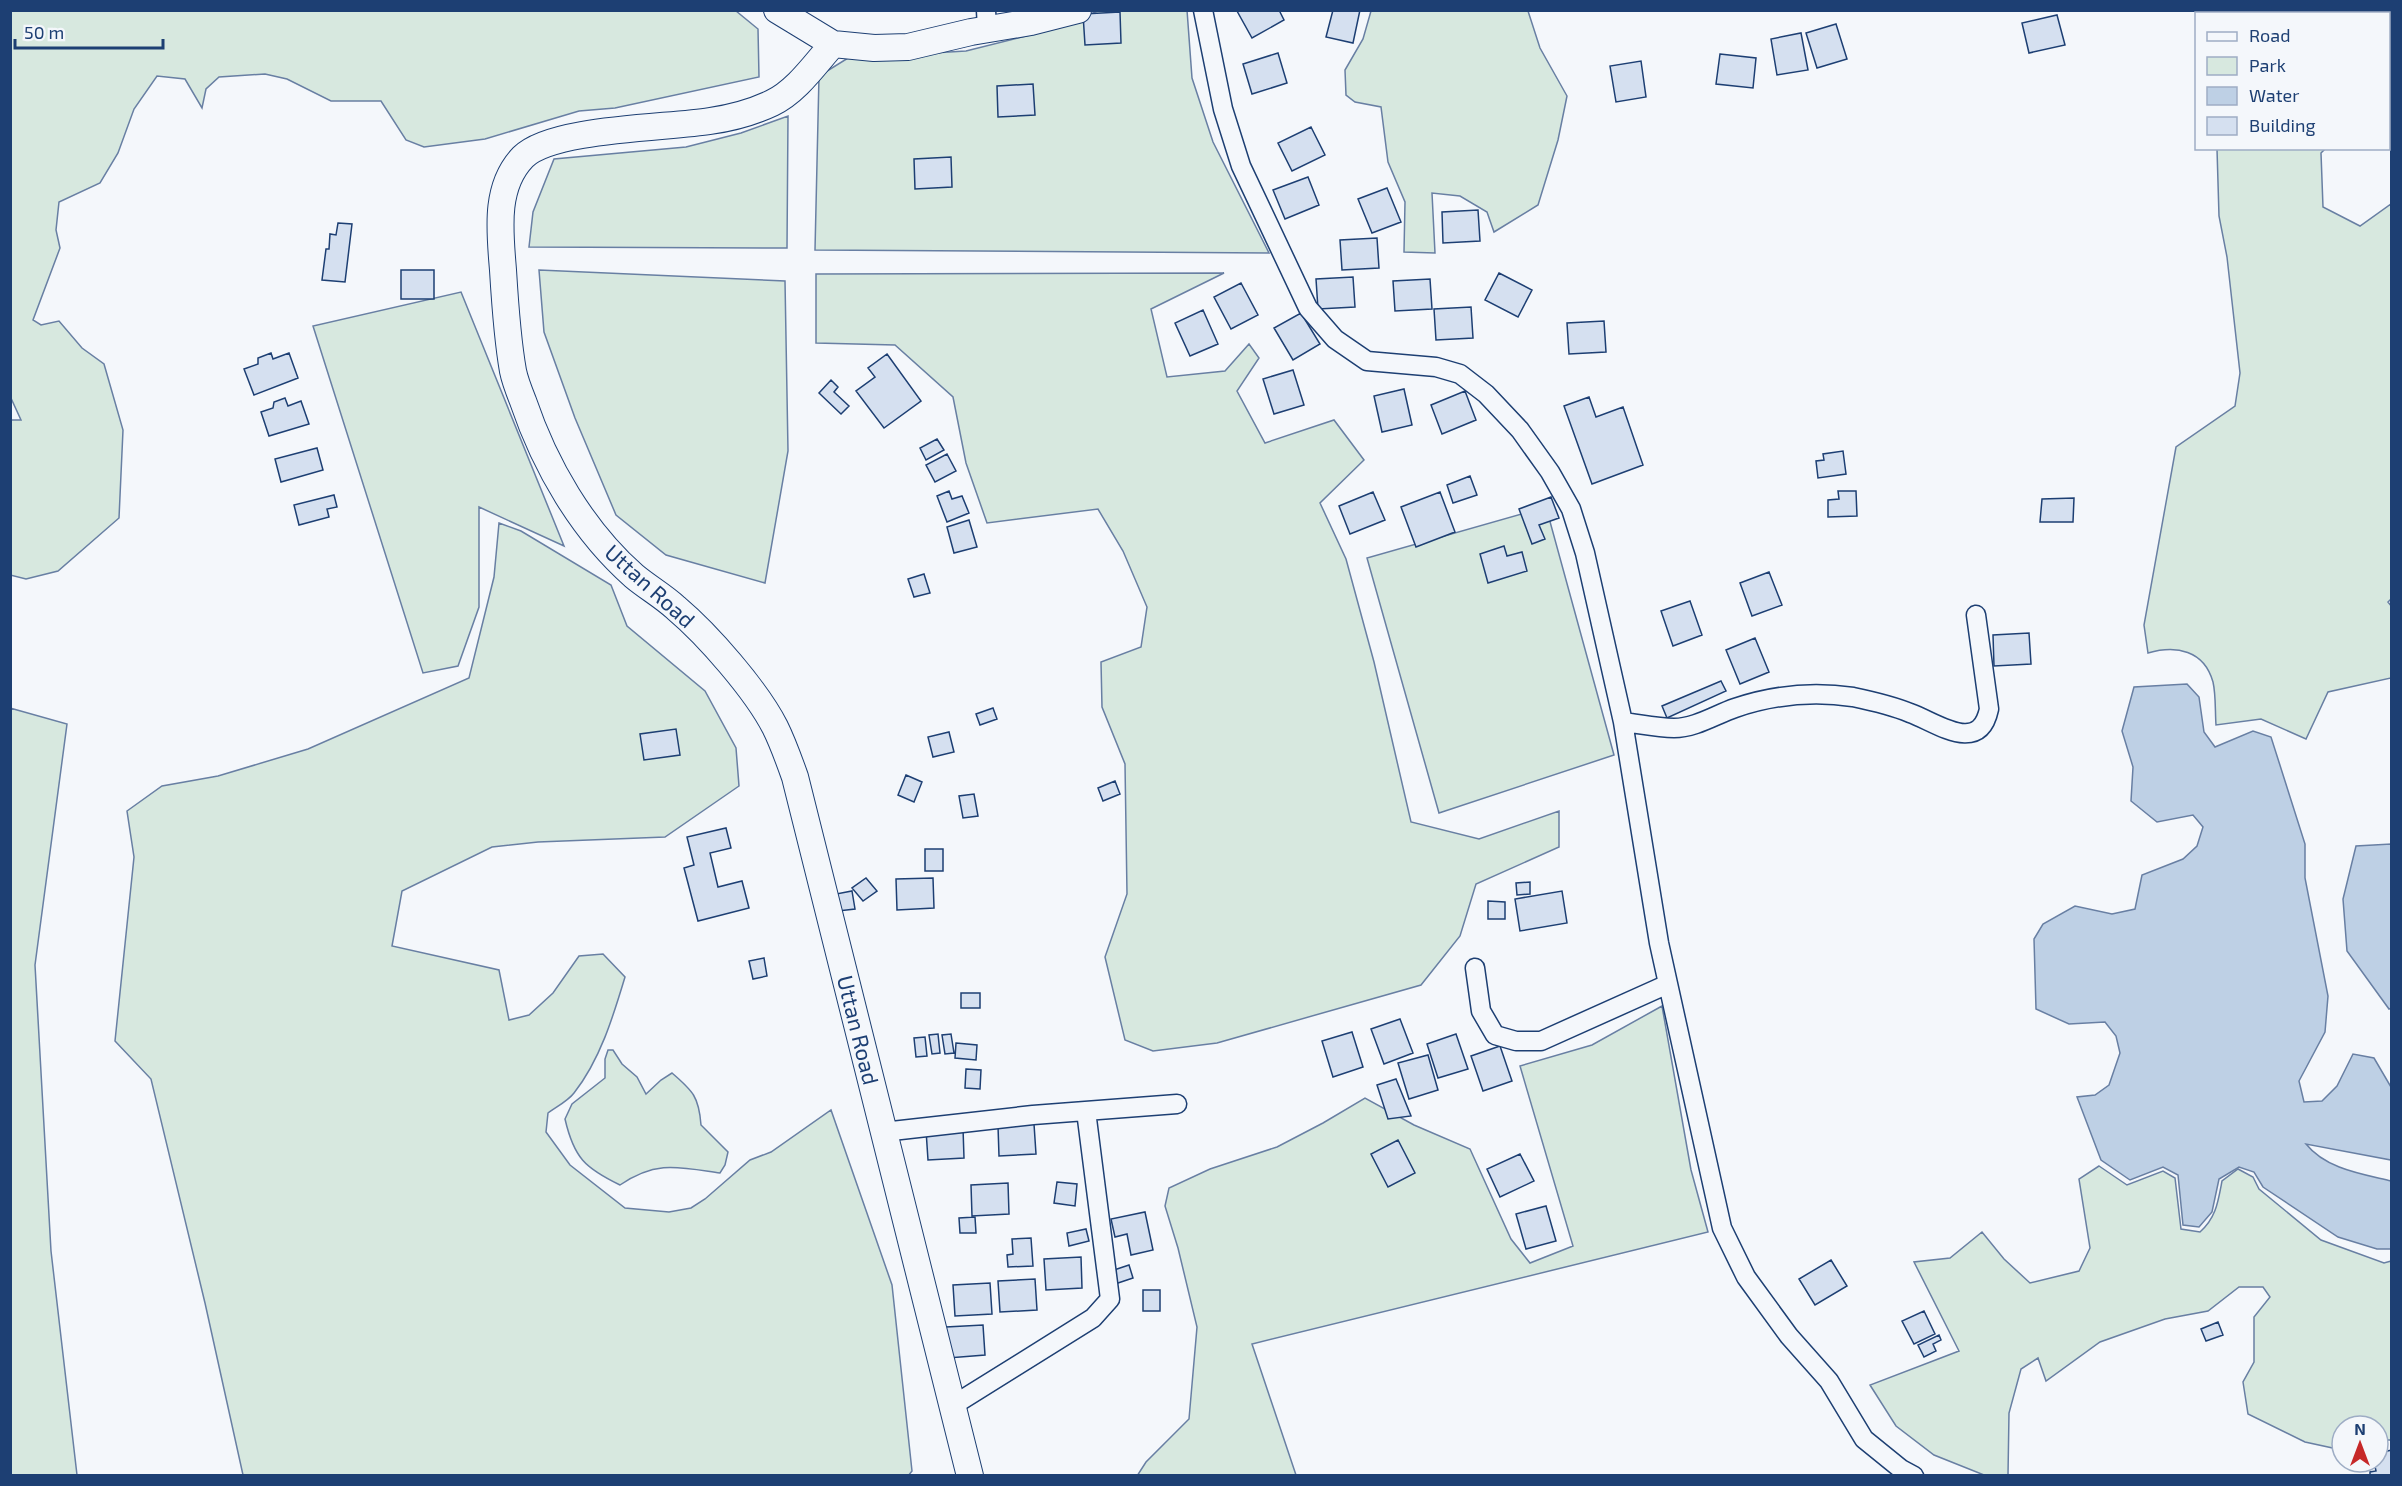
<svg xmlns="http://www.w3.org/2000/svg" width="2402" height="1486" viewBox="0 0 2402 1486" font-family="'Exo 2',sans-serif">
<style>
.green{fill:#d7e8df;stroke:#687fa3;stroke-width:1.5}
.water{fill:#bed0e5;stroke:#687fa3;stroke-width:1.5}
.building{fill:#d5e0f0;stroke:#1d3f73;stroke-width:1.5}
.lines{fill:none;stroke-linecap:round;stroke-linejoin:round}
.street-casing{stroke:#1d3f73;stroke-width:21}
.secondary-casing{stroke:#1d3f73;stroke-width:28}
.street{stroke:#f4f7fb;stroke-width:18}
.secondary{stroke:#f4f7fb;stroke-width:26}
.labels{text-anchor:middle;stroke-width:4.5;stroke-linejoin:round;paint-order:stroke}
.street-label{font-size:22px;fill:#1d3f73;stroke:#f4f7fb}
</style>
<rect width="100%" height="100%" fill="#f4f7fb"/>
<path class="green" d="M1187,10l5,68 21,64 56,111 -454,-3 4,-174 29,-18 118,-7 84,-21 48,-19z
M10,11h726l22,18 1,48 -144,31 -36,3 -94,28 -61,8 -18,-7 -25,-39h-50l-44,-22 -22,-5 -46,3 -13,12 -4,19 -17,-29 -28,-3 -23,33 -16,44 -18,30 -41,19 -3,28 4,18 -27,72 8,5 18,-4 23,27 22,16 19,66 -4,88 -61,53 -32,8 -16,-4 1,-155h10l-11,-24z
M1371,11h157l12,37 27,48 -9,44 -20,65 -44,27 -7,-20 -27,-16 -28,-3 3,60 -31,-1 1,-50 -17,-40 -7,-55 -26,-5 -9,-7 -1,-25 18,-31z
M788,116l-1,132 -258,-1 4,-35 21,-53 132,-12 55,-14z
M2217,149h108l-4,4 2,54 37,19 31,-22 1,394 -4,4 4,5 -1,71 -63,14 -22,47 -45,-20 -45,6c-1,-14 0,-30 -3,-43 -9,-32 -37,-37 -65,-29l-4,-28 32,-178 59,-41 5,-33 -13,-116 -8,-41z
M539,270l246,11 3,170 -23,132 -99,-28 -50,-40 -41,-97 -31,-86z
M1224,273l-73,36 16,68 58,-6 24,-27 10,14 -22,33 28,52 69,-23 30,40 -44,43 26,56 28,103 37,160 68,17 80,-28v36l-83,37 -16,52 -39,49 -204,58 -64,8 -28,-11 -20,-83 22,-63 -2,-130 -23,-57 -1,-45 40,-15 6,-40 -24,-56 -25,-42 -111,14 -21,-60 -13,-66 -58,-52 -79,-2v-69z
M461,292l103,254 -85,-39v100l-21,59 -35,7 -110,-347z
M1546,507l68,248 -175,58 -72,-255z
M499,523l22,8 90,54 16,41 78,65 31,57 3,38 -74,51 -127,5 -46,5 -90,44 -10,55 107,24 10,50 20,-5 24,-22 26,-37 24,-2 22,23c-12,40 -25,83 -51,116 -6,8 -18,14 -26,20l-2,19 24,33 55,43 44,4 22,-4 14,-9 45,-39 21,-8 60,-42 61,175 20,186 -4,5 -665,-1 -38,-172 -54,-224 -36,-38 19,-184 -7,-46 35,-25 56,-10 90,-27 161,-71 25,-101z
M10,708l57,16 -32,241 16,286 26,224h-66z
M1662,1006l29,164 17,62 -456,112 44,131 -159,1 9,-14 43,-43 8,-92 -19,-79 -13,-42 4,-18 41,-19 67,-22 46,-24 42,-25 49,27 56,24 41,90 19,24 43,-17 -53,-180 72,-21z
M608,1050h5l9,14 15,13 9,17 15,-14 11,-7c21,18 27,24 29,52l27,27 -3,13 -5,8c-41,-6 -64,-13 -100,12 -35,-17 -46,-27 -55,-66l7,-15 33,-26v-19z
M2099,1166l28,19 36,-14 12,7 6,51 19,3c16,-14 18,-30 22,-51l16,-12 15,8 6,12 62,51 63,23 7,-2v179h-13v-14h-36v24l-37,-8 -57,-28 -5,-32 11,-20v-45l16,-20 -7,-10h-24l-31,24 -43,8 -65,23 -54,39 -8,-23 -17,11 -12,44 -1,62h-24l-50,-20 -38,-29 -26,-41 89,-34 -45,-89 36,-4 32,-26 22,27 26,24 49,-12 11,-23 -11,-69z"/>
<path class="water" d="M2187,684l12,13 5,35 11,15 38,-16 18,6 34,107v34l23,118 -3,36 -26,49 5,21 18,-1 15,-15 16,-32 21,4 17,29v73l-85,-16c20,25 56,30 85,37v68h-14l-39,-12 -75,-50 -9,-15 -15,-5 -20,12 -7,33 -13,15 -16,-2 -5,-50 -15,-8 -33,13 -29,-20 -24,-63 18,-2 14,-10 11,-32 -4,-17 -11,-14 -36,2 -33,-15 -2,-70 9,-15 32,-18 37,8 23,-5 7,-34 41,-16 14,-13 6,-19 -10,-12 -36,7 -26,-21 2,-34 -11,-36 12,-44z
M2391,844l1,164 -3,1 -42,-58 -4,-52 13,-53z"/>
<path class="building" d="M1279,10l5,10 -32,18 -15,-27z
M1333,10h27l-7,33 -27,-6z
M2316,10h38l1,4h-38z
M1120,12l1,31 -36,2 -2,-31z
M2057,15l8,30 -36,8 -7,-30z
M1836,24l11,35 -30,9 -11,-35z
M1801,33l7,37 -31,5 -6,-36z
M1278,53l9,30 -35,11 -9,-30z
M1720,54l36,4 -3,30 -37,-4z
M1641,61l5,36 -30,5 -6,-36z
M1033,84l2,31 -37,2 -1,-31z
M1311,127l14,28 -33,16 -14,-28z
M951,157l1,30 -37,2 -1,-30z
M1308,177l11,28 -34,14 -12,-29z
M1387,188l14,34 -29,11 -14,-34z
M1478,210l2,31 -37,2 -1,-31z
M338,223l14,1 -7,58 -23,-2 4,-31h3l1,-15 6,1z
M1377,238l2,30 -37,2 -2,-30z
M401,270h33v29h-33z
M1499,273l33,17 -14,27 -33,-17z
M1353,277l2,30 -37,2 -2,-30z
M1430,279l2,30 -37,2 -2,-30z
M1241,283l17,32 -27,14 -17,-32z
M1471,307l2,31 -37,2 -2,-31z
M1203,310l15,34 -28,12 -15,-33z
M1301,313l19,31 -27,16 -19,-32z
M1604,321l2,31 -37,2 -2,-31z
M271,353l2,6 16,-6 9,25 -44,17 -10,-26 14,-5v-6z
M887,354l34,47 -37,27 -28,-37 19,-14 -7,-9z
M1293,370l11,35 -30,9 -11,-35z
M831,380l7,7 -4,5 15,14 -8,8 -22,-21z
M1404,389l8,36 -30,7 -8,-36z
M1465,391l11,29 -34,14 -11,-29z
M1589,397l7,20 27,-10 20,58 -51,19 -28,-78z
M285,398l3,8 13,-5 8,23 -40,12 -8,-24 12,-4 1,-6z
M937,439l7,11 -18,10 -6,-12z
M317,448l6,22 -42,12 -6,-23z
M1843,451l3,23 -28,4 -2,-17 8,-1 -1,-6z
M947,454l9,17 -21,11 -9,-17z
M1470,476l7,19 -24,8 -6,-18z
M949,491l3,8 10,-3 7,17 -22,9 -10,-26z
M1838,491h18l1,25 -29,1v-17l11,-1z
M1373,492l12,28 -35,14 -11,-28z
M1440,492l15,40 -39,15 -15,-40z
M334,495l3,12 -10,2 2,8 -30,8 -5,-20z
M1551,497l8,21 -20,7 6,14 -13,5 -13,-35z
M2074,498l-1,24h-33l2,-23z
M969,520l8,27 -23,6 -7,-26z
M1504,546l3,10 15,-4 5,19 -39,12 -8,-29z
M1769,572l13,33 -30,11 -12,-33z
M924,574l6,19 -16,4 -6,-18z
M1690,601l12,34 -29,11 -12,-35z
M2029,633l2,31 -37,2 -1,-31z
M1755,638l14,34 -29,12 -14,-34z
M1721,681l5,10 -59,27 -5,-12z
M993,708l4,11 -17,6 -4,-11z
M676,729l4,26 -36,5 -4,-26z
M949,732l5,20 -21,5 -5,-20z
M906,775l16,7 -8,20 -16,-7z
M1115,781l5,13 -17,7 -5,-13z
M974,794l4,22 -15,2 -4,-22z
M726,828l5,20 -21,5 8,34 24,-6 7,27 -51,13 -14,-53 10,-3 -7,-28z
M925,849h18v22h-18z
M866,878l11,13 -14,10 -11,-13z
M933,878l1,30 -37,2 -1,-31z
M1530,882v12l-13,1 -1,-12z
M852,891l3,18 -17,2 -2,-17z
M1562,891l5,32 -47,8 -5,-32z
M1488,901l17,1v17h-17z
M764,958l3,18 -14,3 -4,-18z
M961,993h19v15h-19z
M1400,1019l13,34 -29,11 -13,-35z
M1352,1032l11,35 -30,10 -11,-36z
M938,1034l2,19 -8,1 -3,-19z
M951,1034l3,19 -9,1 -3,-19z
M1456,1034l12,35 -30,9 -11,-34z
M925,1037l2,19 -11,1 -2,-19z
M956,1043l21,2 -1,15 -21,-2z
M1500,1046l12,35 -29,10 -12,-35z
M1428,1055l10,35 -29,9 -11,-36z
M966,1069l15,1 -1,19 -15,-1z
M1396,1079l15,37 -23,3 -11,-34z
M1034,1124l2,30 -37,2 -1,-30z
M963,1128l1,30 -36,2 -2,-30z
M1398,1140l17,33 -27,14 -17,-33z
M1520,1154l14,27 -34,16 -13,-28z
M1057,1182l20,2 -2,22 -21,-3z
M1008,1183l1,31 -37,2 -1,-31z
M1546,1206l10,35 -30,8 -10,-35z
M1145,1212l8,38 -22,5 -4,-21 -12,3 -4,-18z
M975,1217l1,16h-16l-1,-15z
M1086,1229l3,12 -20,5 -2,-13z
M1031,1238l2,28 -25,1 -1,-12 6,-1 -1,-15z
M1081,1257l1,31 -36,2 -2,-31z
M1831,1260l16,26 -32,19 -16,-26z
M1129,1265l4,13 -18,6 -4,-13z
M1035,1279l2,31 -37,2 -2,-31z
M990,1283l2,31 -37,2 -2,-31z
M1143,1290h17v21h-17z
M1924,1311l11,23 -21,10 -12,-23z
M2218,1322l5,13 -17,6 -5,-12z
M983,1325l2,30 -37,3 -2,-31z
M1939,1335l2,5 -8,4 3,7 -12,6 -6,-12z
M2392,1450v26h-22v-4l6,-1 -2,-9h4v-9z"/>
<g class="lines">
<g class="street-casing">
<path id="street" d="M986,10l1,19
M1203,10l20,99 18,57 67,142 27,31 32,22 69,6 24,7 26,20 34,36 30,42 21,37 14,44 38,169
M1475,968l6,43 14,24 21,6h25l127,-57
M883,1132l150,-17 144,-11
M952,1406l141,-88 17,-19 -24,-188
M1914,1476l-13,-7 -37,-30 -35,-58 -40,-45 -43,-59 -24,-49 -63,-285 -36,-221c17,2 34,6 51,6 21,0 41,-13 61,-20 38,-13 77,-17 118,-11 19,4 38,8 57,16 26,9 69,43 79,-4l-13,-94"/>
</g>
<g class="secondary-casing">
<path id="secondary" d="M777,10l56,34
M970,1476l-175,-699c-6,-17 -12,-34 -20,-50 -19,-37 -67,-92 -99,-119 -13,-12 -29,-21 -42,-32 -52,-46 -89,-110 -111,-175 -4,-10 -8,-20 -10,-30 -6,-34 -8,-68 -10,-101 -3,-38 -9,-83 20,-113 29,-29 144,-29 187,-36 21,-3 43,-9 62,-18 25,-12 43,-39 61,-59l41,4 34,-1 63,-15 60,-10 47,-12"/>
</g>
<use href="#street" class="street"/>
<use href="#secondary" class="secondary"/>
</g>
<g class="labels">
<g class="street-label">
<text transform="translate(650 586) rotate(42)" y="8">Uttan Road</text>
<text transform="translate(858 1030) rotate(76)" y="8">Uttan Road</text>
</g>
</g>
<rect width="2402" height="1486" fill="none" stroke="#1d3f73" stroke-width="24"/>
<rect x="2195" y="12" width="195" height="138" fill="#f4f7fb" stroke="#9eadc5" stroke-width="1.5"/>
<rect x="2207" y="32" width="30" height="9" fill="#f4f7fb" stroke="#9eadc5" stroke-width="1.5"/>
<text x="2249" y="42" font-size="18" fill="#1d3f73">Road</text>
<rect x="2207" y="57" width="30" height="18" fill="#d7e8df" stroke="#9eadc5" stroke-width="1.5"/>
<text x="2249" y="72" font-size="18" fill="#1d3f73">Park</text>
<rect x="2207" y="87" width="30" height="18" fill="#bed0e5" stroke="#9eadc5" stroke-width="1.5"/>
<text x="2249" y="102" font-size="18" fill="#1d3f73">Water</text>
<rect x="2207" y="117" width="30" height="18" fill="#d5e0f0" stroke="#9eadc5" stroke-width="1.5"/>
<text x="2249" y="132" font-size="18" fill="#1d3f73">Building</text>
<g transform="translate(2360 1444)"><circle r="28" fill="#f4f7fb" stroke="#9eadc5" stroke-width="1.5"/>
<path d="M0-4.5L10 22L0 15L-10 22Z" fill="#c62828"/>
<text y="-9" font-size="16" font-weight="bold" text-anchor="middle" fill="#1d3f73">N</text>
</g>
<path d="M15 39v9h148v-9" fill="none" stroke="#1d3f73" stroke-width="3"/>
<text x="24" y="39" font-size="18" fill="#1d3f73" stroke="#f4f7fb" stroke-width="4.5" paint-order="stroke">50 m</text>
</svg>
